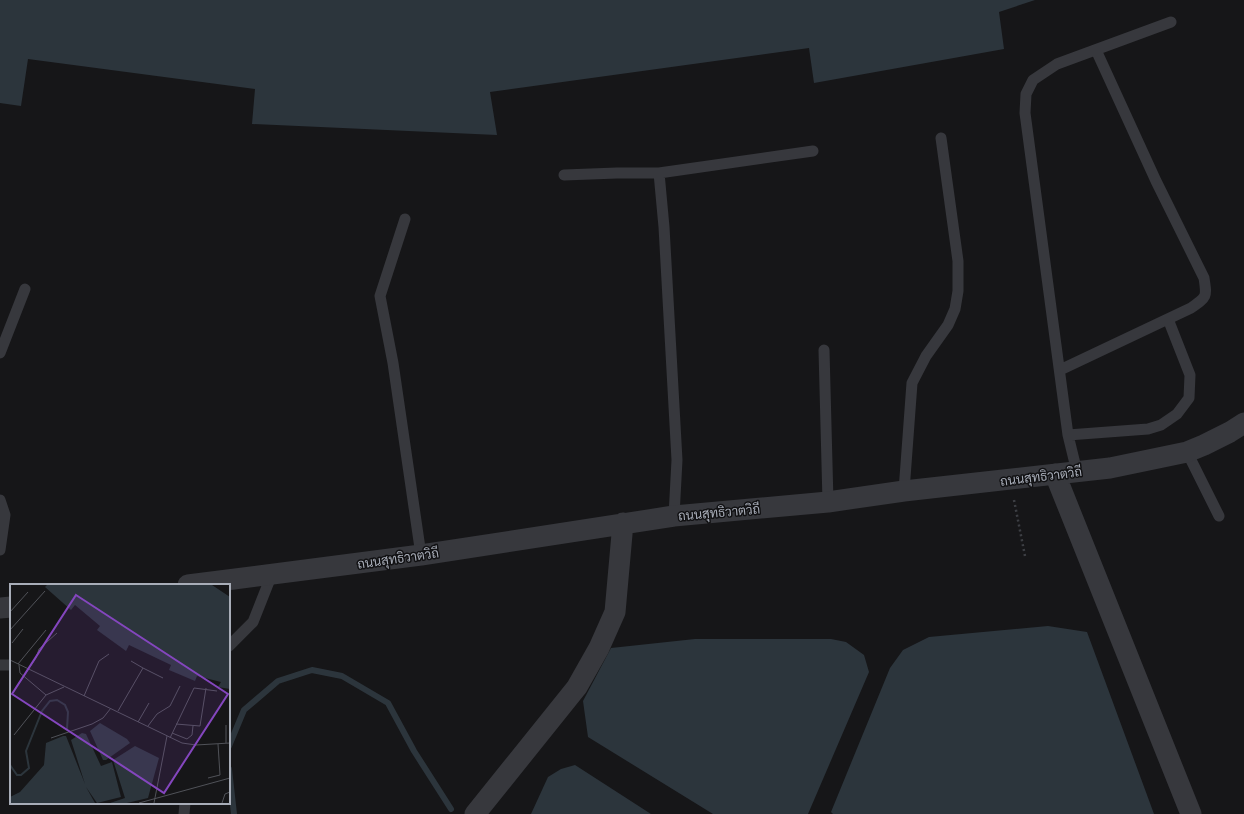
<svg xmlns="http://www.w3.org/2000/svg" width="1244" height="814" viewBox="0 0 1244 814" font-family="'Public Sans',Sarabun,sans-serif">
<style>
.water{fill:#2c353c}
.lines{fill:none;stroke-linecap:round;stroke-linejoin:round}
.stream{stroke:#2c353c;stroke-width:6}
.path{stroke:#3d3f44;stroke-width:2.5;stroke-dasharray:2 3;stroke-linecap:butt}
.service{stroke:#37383d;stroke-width:11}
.minor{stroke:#37383d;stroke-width:21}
.labels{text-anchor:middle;stroke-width:3;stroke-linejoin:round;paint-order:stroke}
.street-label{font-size:13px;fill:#a8adb8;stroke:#111113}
.inset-river{fill:none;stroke:#2c353c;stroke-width:2}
.inset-road{fill:none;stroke:#505258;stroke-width:1}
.view{fill:#8446be;fill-opacity:0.15;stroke:#8446be;stroke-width:2}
.inset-edge{fill:none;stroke:#a8adb8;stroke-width:2}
</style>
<rect width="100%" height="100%" fill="#161618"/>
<path class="water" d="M0,0h1035l-36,12 5,37 -190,34 -5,-35 -319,44 7,43 -245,-11 3,-35 -227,-30 -7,47 -21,-3z
M1048,626l39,6 67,182h-321l-2,-2 59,-144 13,-18 26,-13z
M695,639h136l15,3 18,13 5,17 -61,142h-95l-125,-77 -5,-36 28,-53z
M575,765l76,49h-120l17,-37 13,-8z"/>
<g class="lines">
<path class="stream" d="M229,746l15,-36 34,-29 34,-11 30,6 46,27 26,48 37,58
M229,769l5,45"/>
<path class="path" d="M1014,500l11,56"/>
<path class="service" d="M659,173l154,-22
M564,175l53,-2h42l5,54 13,233 -3,56
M405,219l-25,77 13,67 28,192
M824,350l4,152
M0,353l25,-64
M1060,370l131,-62c16,-11 16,-11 13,-30l-48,-97 -60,-131
M1068,435l80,-6 13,-4 16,-11 12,-16 1,-23 -22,-56
M1187,452l32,64
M1077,472l-9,-37 -43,-322 1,-19 7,-14 24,-16 114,-42
M904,491l8,-108 14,-27 22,-31 7,-16 3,-18v-30l-17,-123
M0,500l5,15 -5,35
M229,646l24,-24 19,-48
M0,665h11
M184,814l1,-11"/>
<path class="minor" d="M1055,474l136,340
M188,585l233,-30 253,-39 154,-14 76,-11 206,-23 77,-16 17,-7 26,-13 14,-9
M0,608l11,-1
M475,814l102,-127 22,-39 16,-36 8,-89"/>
</g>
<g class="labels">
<g class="street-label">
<text transform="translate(1041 476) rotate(-7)" y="5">ถนนสุทธิวาตวิถี</text>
<text transform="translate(719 512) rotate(-5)" y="5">ถนนสุทธิวาตวิถี</text>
<text transform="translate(398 558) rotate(-8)" y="5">ถนนสุทธิวาตวิถี</text>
</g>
</g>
<g transform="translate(10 584)">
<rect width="220" height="220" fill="#161618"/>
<path d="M37,1h165l18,12v92l-12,-2 3,-5 -24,-6 -2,5 -26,-11 2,-5 -42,-20 -3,6 -29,-21 3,-4 -25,-21 -4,5 -26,-23zM90,139l27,16 3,4 -24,17h-3l-13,-29zM72,149l4,1 15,32 11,-4 9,35 -24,6 -11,-16 9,16h-85v-6l10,-5 24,-27 2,-22 17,-7h3l19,48 -14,-44zM125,162l24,12 -11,40 -21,5h-17l15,-5 -12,-38z" fill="#2c353c"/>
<path class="inset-river" d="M0,181l7,10h4l8,-7 -3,-17 16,-40 8,-10 7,-1 8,5 3,7 -1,17"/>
<path class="inset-road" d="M0,28l18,-20M0,46l35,-39M2,59l11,-14M0,76l172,83 14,2 34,-2M8,80l28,-34M9,81l1,8 26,22M133,84l20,10M2,110l24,-36 3,-9 18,-16M74,112l15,-35 10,-7M108,127l25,-43 -12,-7M128,138l11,-19M166,140l24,2 6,-38M216,141v18M138,142l9,-12 13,-8 10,-20M162,149l15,6 5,-4 1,-9M4,151l32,-40 18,-8M41,154l41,-14 11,-6 8,-10M160,154l24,-50 23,3M198,194l12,-3 -2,-31M129,219l91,-25M144,219l13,-67M212,219l3,-9 5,-2"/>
<path class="view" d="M66,11l152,99 -64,99 -152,-99z"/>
<rect width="220" height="220" class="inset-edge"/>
</g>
</svg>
